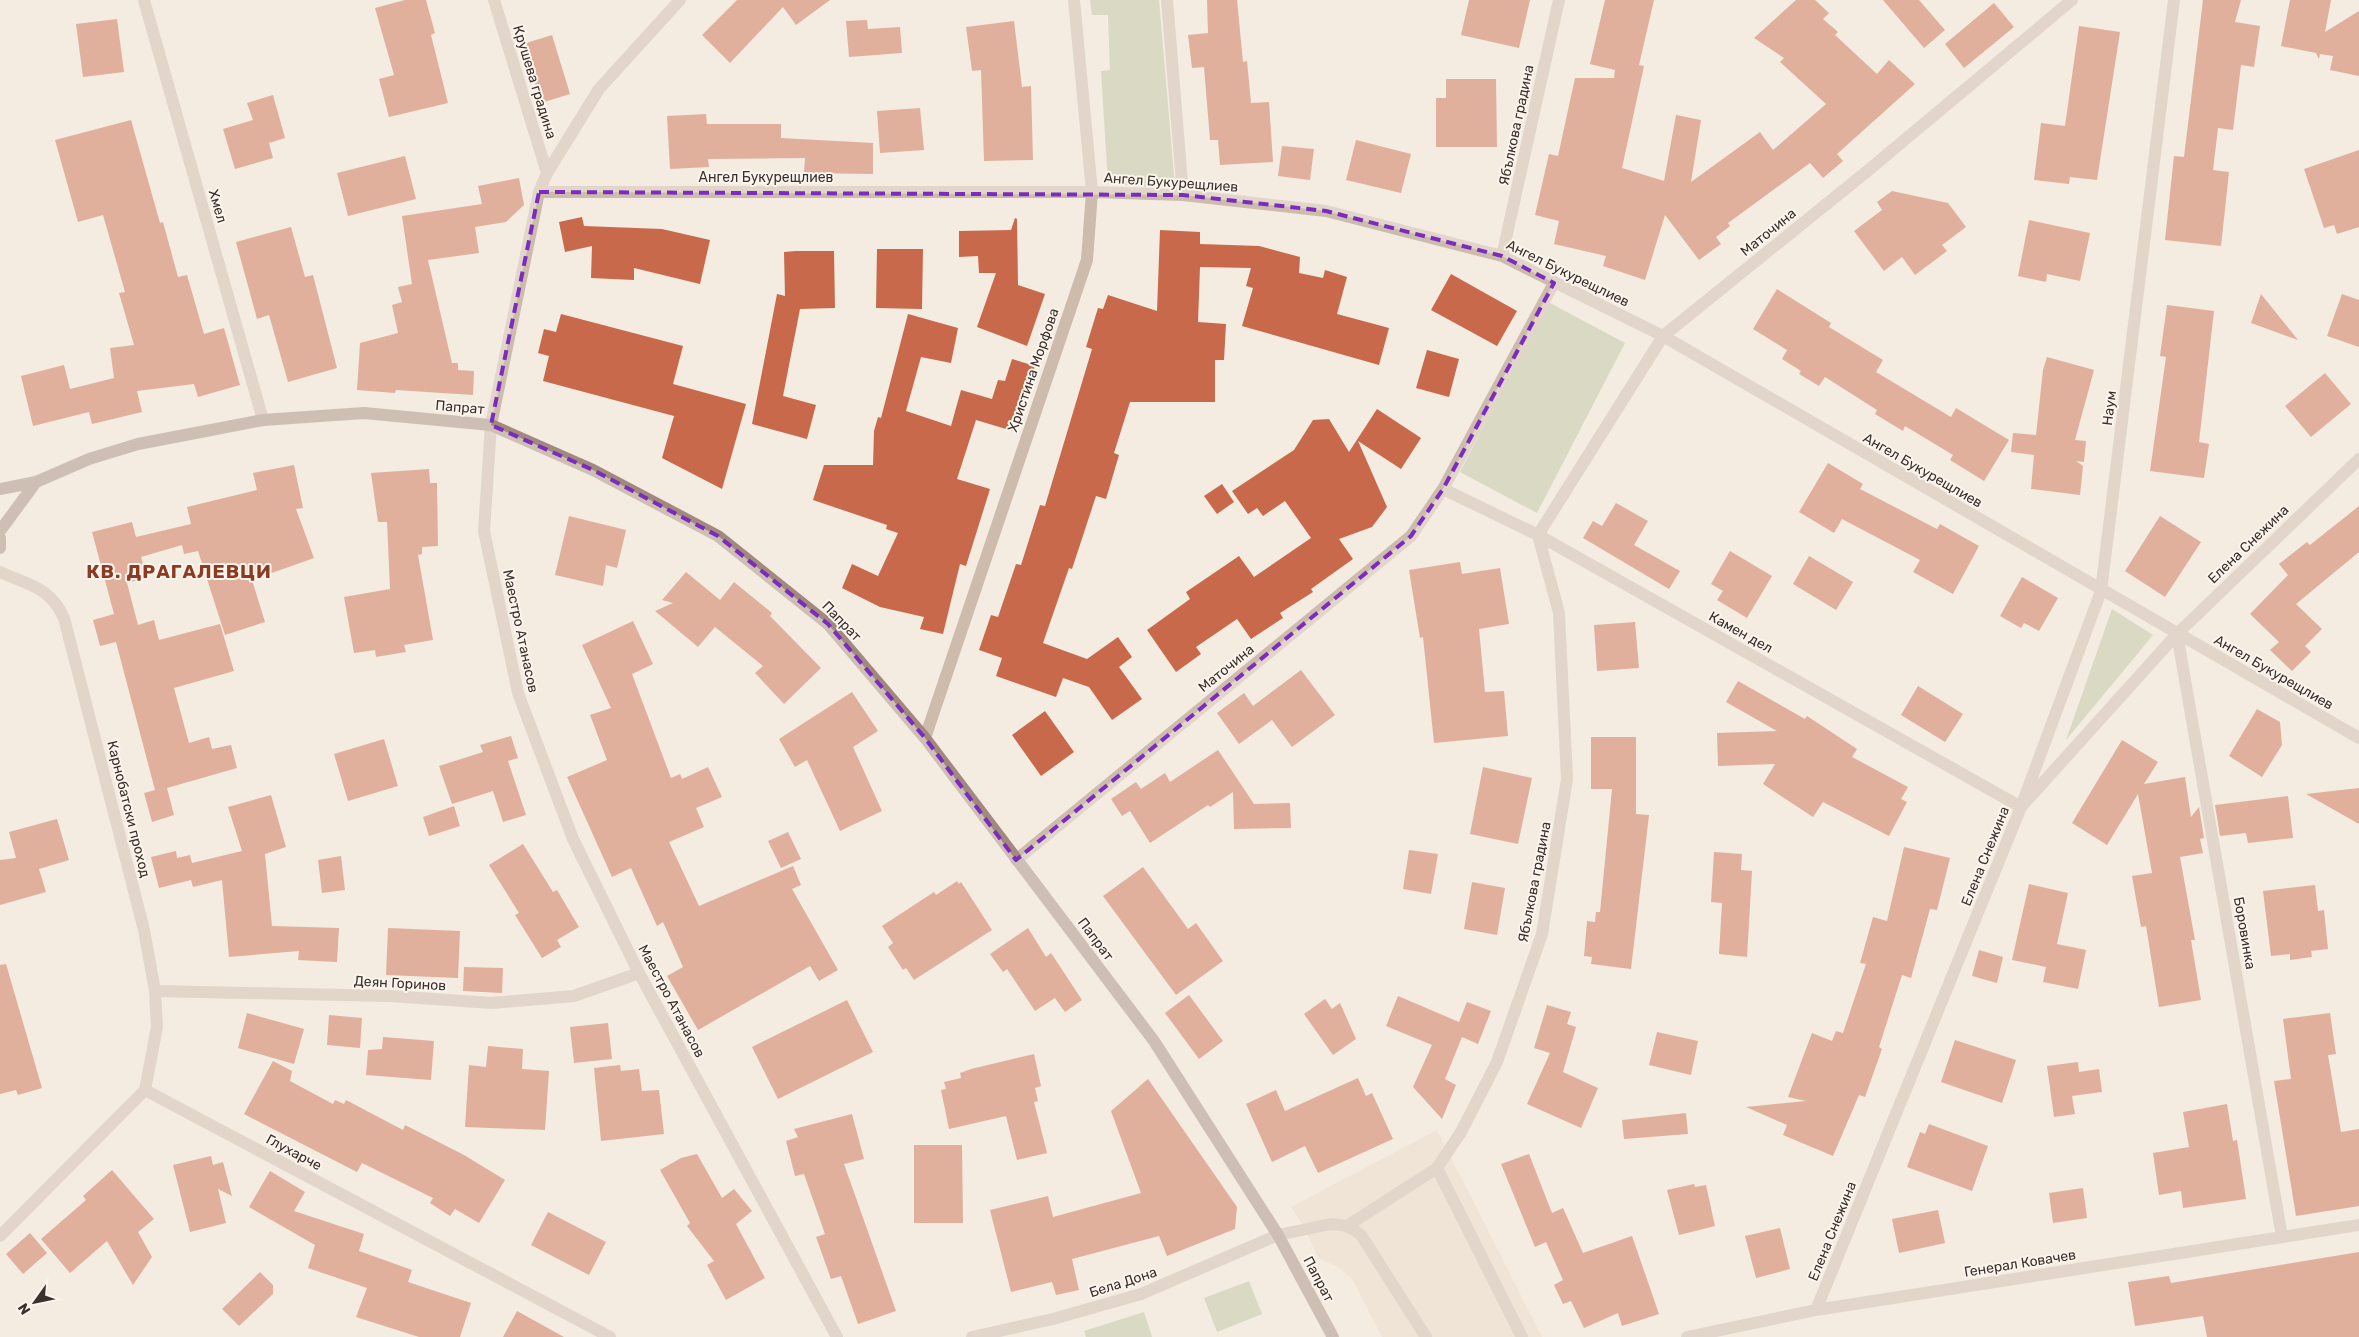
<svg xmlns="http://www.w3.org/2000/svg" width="2359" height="1337" viewBox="0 0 2359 1337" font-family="Rubik,sans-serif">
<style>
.green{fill:#b8c4a0}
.plaza{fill:#ecdcc8}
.building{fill:#c8694b}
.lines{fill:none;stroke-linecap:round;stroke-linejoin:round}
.minor{stroke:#cdbbac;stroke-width:12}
.tertiary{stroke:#cdbbac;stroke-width:12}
.secondary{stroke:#a18a7d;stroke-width:12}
.marked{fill:none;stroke:#7b2cbf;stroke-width:4;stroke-dasharray:10 6;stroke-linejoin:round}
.labels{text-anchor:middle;stroke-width:4;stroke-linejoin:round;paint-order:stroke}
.street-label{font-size:14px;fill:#3b302b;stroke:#fbf5ee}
.district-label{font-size:19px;font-weight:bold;letter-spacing:1px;fill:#8c3b22;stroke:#fbf5ee}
</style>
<rect width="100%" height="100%" fill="#f4ebe1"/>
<path class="green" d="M1090,0h69l16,187h-32l-35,-4 -7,-112 9,-1 -2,-55h-16z
M1548,302l77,41 -88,170 -77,-41z
M2112,609l41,26 -87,105z
M1249,1281l13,33 -45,18 -13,-34z
M1144,1312l8,25h-66l-2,-6z"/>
<path class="plaza" d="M1437,1130l105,207h-160l-30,-58 -14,-12 -20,-9 -13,-29 -14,-22z"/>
<path class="building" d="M405,0h21l9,33 -4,2 17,68 -59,14 -10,-38 15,-4 -19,-67z
M737,0h93l-34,25 -13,-18 -53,56 -28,-28z
M1207,0h30l6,62 4,-1 4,42 18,-1 4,60 -53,3 -2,-25h-8l-6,-73 -12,1 -4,-33 20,-2z
M1469,0h61l-11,48 -58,-13z
M1605,0h49l-15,65 5,1 -22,102 42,13 12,-66 25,5 -10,62 69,-50 13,18 53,-46 -46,-42 4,-4 -30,-20 42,-38h19l14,13 -6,6 15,13 -3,3 42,39 12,-14 26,24 -78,70 6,7 -20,17 -13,-15 -82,60 2,3 -14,11 5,7 -22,16 -34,-45 -20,65 -42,-14 3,-10 -52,-12 5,-23 -24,-6 14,-61 9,2 17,-78h39l1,-8 -25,-6z
M1883,0h36l26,30 -21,18z
M2203,0h38l-6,22 25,4 -6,41 -13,-2 -8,65 -15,-2 -5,42 16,2 -8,74 -56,-6 9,-84 10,1z
M2290,0h41l-6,32 34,-21v65l-29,-6 3,-14 -13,-2 -1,5 -3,-6 -35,-7z
M1994,3l20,24 -50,41 -19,-24z
M117,19l7,53 -41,5 -7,-53z
M867,20l1,9 32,-2 2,26 -53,4 -3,-36z
M1014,21l8,66 9,-1 2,74 -49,1 -3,-91 -9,1 -6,-44z
M2079,26l41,6 -23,148 -27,-3 -1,7 -35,-4 7,-57 24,3z
M552,35l18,59 -29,9 -18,-59z
M1446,79h50l1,68h-61v-49h10z
M273,95l12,43 -16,5 4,15 -38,11 -12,-40 30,-9 -6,-17z
M920,108l4,42 -44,3 -3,-42z
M706,114l1,10h74v14l92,5v31l-69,-1 1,-15 -97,1 1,8 -39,2 -3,-53z
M131,120l29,103 3,-1 15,55 9,-2 17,59 20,-6 16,57 -42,12 -4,-13 -57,7 5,21 -50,12 -3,-12 -56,14 -12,-50 43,-11 6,24 44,-11 -4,-30 24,-3 -15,-52 6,-1 -22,-77 -25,7 -23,-82z
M1356,140l55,14 -10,39 -55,-13z
M1282,146l32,3 -4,31 -32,-4z
M2359,150v77l-22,7 -3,-9 -10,3 -20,-59z
M405,156l11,43 -68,17 -11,-43z
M519,178l5,27 -18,17 -31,5 4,26 -51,7 24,103h6v7l16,1 -1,24 -77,-5 -1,3 -38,-3 3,-47 38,-10 -6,-28 10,-3 -4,-15 14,-3 -10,-68 80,-12 -4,-18z
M1892,191l56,12 18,24 -24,18 5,6 -32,24 -13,-18 -18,14 -30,-40 28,-21 -5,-8z
M582,217l2,9 78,3 48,11 -10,44 -66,-16v12l-43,-2 1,-32 -27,6 -6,-30z
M1015,218l2,1 1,66 27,9 -18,52 -50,-19 19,-54h-17l-1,-17 -19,1v-26l52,-1z
M2029,220l61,13 -10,48 -33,-7 -1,8 -28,-6z
M291,227l14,50 8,-2 24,93 -49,14 -19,-67 -12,4 -21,-77z
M1160,230l40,2v12l59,2 41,11 -1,16 24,5 2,-8 22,7 -10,37 52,14 -10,37 -137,-39 11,-38 -7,-2 5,-18 -51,-1 -2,55 28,2 -2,36h-9v42h-85l-16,51 5,2 -13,44 -10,-3 -24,73 -3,-1 -26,75 44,16 31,-22 14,20 -13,10 23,32 -30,21 -23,-33 -26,-9 -7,19 -60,-21 6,-18 -23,-8 12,-35 7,2 18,-53 5,1 19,-60 5,1 47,-157 -6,-2 12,-39 5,1 5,-14 49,16z
M877,249h46l-1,60 -46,-1z
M796,251h38l1,57 -35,1 -17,87 33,9 -9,34 -55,-15 25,-130 8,2 -1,-44z
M1451,274l66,37 -20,35 -66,-36z
M1777,289l54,34 -2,4 54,33 -7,12 75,45 5,-9 53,32 -25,41 -34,-21 3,-5 -48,-29 -2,5 -28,-17 2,-4 -52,-33 -6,9 -20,-12 2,-3 -19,-12 5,-9 -34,-21z
M2261,294l37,46 -47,-17z
M2342,294l17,6v47l-32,-11z
M2167,305l47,6 -15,131 10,2 -5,34 -54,-7 16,-114 -6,-1z
M561,314l122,32 -10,38 73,20 -24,85 -60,-31 12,-42 -131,-35 6,-25 -11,-3 6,-24 12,3z
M908,314l50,14 -7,35 -30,-6 -15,54 45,15 10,-36 31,9 6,-19 7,1 7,-22 23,7 -19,66 -40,-12 -19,59 33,10 -24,77 -6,-2 -17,70 -23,-5 4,-12 -44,-10 -38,-19 10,-24 26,12 20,-43 -12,-4 1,-4 -74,-25 11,-35h49l1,-34 4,-14 3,1z
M1427,350l32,9 -10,38 -33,-9z
M2047,357l47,13 -19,70 11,1 -2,21 -8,-1 7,5 -3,29 -49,-6 3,-34 -23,-3 2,-19 23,2 7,-65z
M2325,373l26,31 -40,33 -26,-31z
M1377,409l44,29 -20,31 -43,-28 29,66 -15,20 -33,12 14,20 -42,30 2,3 -33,21 3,5 -32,21 -14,-20 -41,28 5,7 -25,18 -29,-42 43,-31 -4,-7 53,-36 15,21 57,-39 -26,-37 -22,15 -6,-8 -9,6 -16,-23 62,-41 19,-30 16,-1 20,33z
M1828,463l35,21 -3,5 77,40 3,-5 39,22 -26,48 -40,-22 7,-12 -78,-41 -8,14 -35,-21z
M294,465l9,43 -7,1 18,49 -62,22 13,42 -40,13 -27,-84 -14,3 -2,-9 -41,12 6,21 -20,5 11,42 16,-5 5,20 61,-16 14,47 -60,17 15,55 20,-6 3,12 19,-4 6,23 -70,20 7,27 -22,7 -8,-29 11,-3 -39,-148 -16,4 -7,-26 21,-6 -22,-82 40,-10 4,15 55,-13 -4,-17 70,-17 -4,-17z
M429,469l1,14h7l1,63 -16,1v7l-4,1 15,85 -29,5 2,7 -30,5 -1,-7 -21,3 -10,-56 46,-8 -3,-67h-9l-7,-49z
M1222,484l12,18 -17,12 -13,-18z
M1616,503l32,18 -14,24 46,26 -11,18 -86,-51 10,-17 9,5z
M2359,506v46l-63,52 26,25 -17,17 6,6 -19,19 -22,-21 9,-8 -29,-28 38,-39 -9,-11 28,-22 3,3z
M569,516l57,14 -9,38 -11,-3 -3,21 -48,-11z
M2160,516l41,26 -36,55 -40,-26z
M1730,551l42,25 -25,42 -30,-18 6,-9 -12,-7z
M1809,556l44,26 -17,28 -43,-26z
M1460,562l2,12 38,-6 9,56 -30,5 6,63 19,-1 4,45 -74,7 -11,-106 -3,1 -11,-68z
M686,572l34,28 14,-18 38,31 -2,3 51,52 -37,36 -29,-31 8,-7 -48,-39 -17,20 -43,-36 18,-8 -11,-3z
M2022,577l36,21 -19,33 -15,-8 -3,5 -21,-12z
M633,621l20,43 -21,10 39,104 9,-4 2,5 26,-12 14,30 -26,11 8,19 -35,15 30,64 94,-40 8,19 -9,4 46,81 -19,11 -9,-15 -112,64 -31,-54 16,-9 -20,-45 -6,4 -26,-58 -19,9 -45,-100 40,-17 -17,-45 21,-7 -29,-63z
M1635,622l4,46 -42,3 -3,-46z
M1301,670l34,45 -43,32 -20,-27 -33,24 -22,-31 27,-20 9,13z
M1738,681l67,38 2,-3 50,33 -5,8 56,30 -7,12 6,3 -18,34 -66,-34 -10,15 -50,-33 12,-20 -57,2 -1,-33 60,-2 -51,-29z
M1918,686l45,28 -18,28 -44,-27z
M852,692l26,39 -25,16 29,64 -42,20 -33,-71 -12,7 -16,-28z
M2257,709l23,13 2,23 -20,32 -33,-21z
M1045,711l29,41 -33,24 -29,-41z
M511,736l7,22 -10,3 18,54 -23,7 -10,-31 -41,13 -13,-38 44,-14 -3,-7z
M1591,737h45v77l13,1 -18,154 -40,-5 1,-7 -8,-1 3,-35 8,1 1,-10h4l12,-123h-21z
M384,739l14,47 -50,15 -14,-47z
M2122,740l36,22 -14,22 41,-7 6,40 8,-10 5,31 -4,1 3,14 -23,4 15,83h-4l10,60 -42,7 -13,-81 -5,1 -9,-51 20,-3 -14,-79 -31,51 -35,-22z
M1218,750l36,54 36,-1 1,25 -57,1 -1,-37 -23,15 -2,-2 -58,38 -20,-32 -8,5 -11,-17 25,-17 5,7 24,-16 5,9z
M1483,767l49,11 -14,66 -48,-10z
M2359,788v36l-53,-30z
M271,795l15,52 -21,7 7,72 67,2 -2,34 -39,-2 1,-9 -70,6 -7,-77 -29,7 -2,-7 -32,8 -8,-31 25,-6 1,7 13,-3 2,8 50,-12 -14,-44z
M2288,796l5,42 -45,5 -2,-10 -26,3 -5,-31z
M454,806l6,20 -31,10 -6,-19z
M57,819l12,41 -30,9 7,23 -46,13v-45l16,-2 -7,-26z
M788,832l13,27 -20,9 -13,-27z
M523,844l30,48 4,-2 22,37 -22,13 4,7 -19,11 -27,-43 4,-2 -30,-48z
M1904,847l46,11 -13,52 -7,-1 -19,69 -9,-3 -23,72 3,2 -17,48 -6,-2 -26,61 -50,-21 4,-10 -41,-18 60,-6 -18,-4 24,-64 20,8 4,-10 7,2 23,-69 -6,-1 13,-46 14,4z
M1409,850l29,4 -7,40 -28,-5z
M1714,852l28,2 -1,16 11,1 -5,86 -28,-3 3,-51 -11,-1z
M341,856l4,34 -23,3 -4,-33z
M1143,867l45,62 8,-6 27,38 -47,34 -73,-99z
M957,881l2,3 2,-2 31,48 -78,50 -8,-12 -3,2 -15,-23 5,-4 -11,-17 52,-34 2,3z
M1472,882l33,6 -8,47 -33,-6z
M2029,884l39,9 -11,51 29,6 -8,39 -35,-7 3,-15 -34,-7z
M2315,885l3,26 6,-1 4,39 -17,2 1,6 -22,3v-6l-19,2 -8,-65z
M388,928l72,3 -2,47 -72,-3z
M1028,928l18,29 5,-4 31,47 -17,12 -10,-14 -20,13 -28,-42 -4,3 -13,-18z
M1979,950l24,7 -6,26 -25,-7z
M6,964l36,124 -24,7 -2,-5 -16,4v-129z
M464,967l39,1 -1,25 -39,-2z
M1189,995l34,46 -24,18 -34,-46z
M1398,996l61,26 8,-20 24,9 -13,33 -16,-7 -17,42 11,6 -14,34 -29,-32 19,-42 -46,-19z
M1325,999l7,10 8,-6 16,36 -23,16 -29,-41z
M847,1000l26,52 -95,47 -26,-52z
M1547,1005l24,7 -4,12 9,3 -13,45 35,16 -17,40 -54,-24 23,-51 -16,-5z
M247,1013l57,16 -10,35 -56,-16z
M2330,1013l6,41 -8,1 13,77 18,-3v77l-63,10 -22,-135 17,-2 -8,-60z
M329,1015l33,3 -2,30 -33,-3z
M608,1023l4,36 -38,4 -4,-36z
M1657,1032l41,9 -7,34 -42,-10z
M383,1037l51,4 -3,39 -65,-5 2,-25 14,-1z
M1955,1040l61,20 -14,43 -61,-21z
M488,1046l35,3 -1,20 27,2 -4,59 -80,-3 4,-62 17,2z
M1034,1054l7,32 -6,2 3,13 -4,1 13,51 -30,7 -11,-44 -57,13 -8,-39 5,-1 -2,-7 17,-4 -1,-5 11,-4z
M273,1061l19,10 -2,10 43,23 2,-4 9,4 2,-4 57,30 2,-5 59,30 41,25 -26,43 -24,-14 -5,7 -20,-13 3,-5 -71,-35 -5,9 -113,-58z
M2078,1062l1,10 20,-3 3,23 -30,4 3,18 -21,3 -7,-51z
M620,1065l1,6 18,-2 3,22 17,-1 5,44 -63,7 -7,-73z
M1358,1078l8,18 6,-3 21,46 -75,34 -13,-27 -33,16 -26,-58 30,-14 9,21z
M1148,1079l89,128 -2,22 -68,27 -8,-20 -87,23 7,31 -23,5 -4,-13 -41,10 -21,-82 58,-14 5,21 88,-24 -30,-82z
M2227,1104l6,37 4,-1 9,59 -63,9 -2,-17 -22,4 -6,-42 36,-6 -6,-35z
M1686,1113l2,21 -64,5 -2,-19z
M852,1114l12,45 -20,5 52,147 -38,13 -17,-48 -10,3 -15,-42 9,-3 -21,-60 -9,2 -9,-35 12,-4 -4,-8z
M1929,1124l59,22 -16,45 -65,-24 13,-35 5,2z
M914,1145h48l1,78h-49z
M697,1154l25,44 12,-9 18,22 -16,13 29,54 -39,22 -19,-35 7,-4 -27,-35 3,-3 -30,-53 21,-12z
M1529,1154l23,59 11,-5 20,45 49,-17 27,78 -37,12 -4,-13 -34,15 -13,-27 -8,3 -9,-19 9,-5 -17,-38 -11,5 -34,-83z
M211,1156l2,9 10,-3 9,34 -14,-7 8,34 -36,9 -17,-67z
M112,1170l42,49 -16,13 14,25 -19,28 -26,-44 -37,32 -29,-34 45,-39 -3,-4z
M270,1171l35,21 -11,19 70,23 -5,17 53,19 -4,12 63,21 -11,34h-41l-63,-20 11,-29 -59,-20 7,-23 -66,-38z
M1694,1184l1,3 11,-2 9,41 -36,9 -12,-45z
M2083,1188l4,30 -34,5 -4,-30z
M1938,1210l7,33 -46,10 -7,-34z
M548,1212l58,30 -17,33 -58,-30z
M1780,1228l10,41 -34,9 -11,-42z
M30,1233l17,20 -24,21 -17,-20z
M2359,1252v85h-152l-4,-21 -68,10 -7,-44 41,-6 2,7z
M260,1272l13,13v9l-34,32 -17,-17z
M517,1311l47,26h-61z"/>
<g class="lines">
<path class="minor" d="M144,0l119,420
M494,0l53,173
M680,0l-81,89 -52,84 -8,19 -48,233 -7,106 34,162 55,146 66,134 198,364
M1167,0l16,195
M539,192h553l91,3 143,16 176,45 161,80 696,402
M1502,256l57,-256
M1443,489l95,46 483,272 80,-216 73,-591
M0,572c29,13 50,15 64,46l80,312 11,61 2,36 -12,63
M2177,634l105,603
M925,738l162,-478 5,-68 -18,-192
M1016,860l395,-324 32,-47 111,-206
M155,991l235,5 102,7 82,-7 65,-23
M1437,1168l85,169
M1347,1226l90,-58 24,-36 36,-70 45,-128 25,-155 -8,-166 -21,-78 125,-199 202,-163 207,-173
M0,1236l145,-146 465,247
M1816,1310l205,-503 156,-173 182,-175
M972,1337l81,-18 88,-25 137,-59"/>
<path class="tertiary" d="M1278,1235l53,-11c12,0 21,3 30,11l65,102
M1687,1337l129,-27 543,-85"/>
<path class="secondary" d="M0,489l36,-7 53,-23 49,-15 125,-24 101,-7 127,12 102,45 125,66 110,88 97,114 229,303 124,194 55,102
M0,531l36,-49
M0,538v10"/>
</g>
<path d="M0 0H2359V1337H0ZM539,192l644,3 143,16 176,45 52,27 -111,206 -32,47 -395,324 -91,-122 -97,-114 -110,-88 -125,-66 -102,-45z" fill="#f4ebe1" fill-opacity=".55" fill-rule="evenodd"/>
<path class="marked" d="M539,192l644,3 143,16 176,45 52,27 -111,206 -32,47 -395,324 -91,-122 -97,-114 -110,-88 -125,-66 -102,-45z"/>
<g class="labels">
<g class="street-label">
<text transform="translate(535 82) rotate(73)" y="5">Крушева градина</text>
<text transform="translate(1516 125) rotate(-78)" y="5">Ябълкова градина</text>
<text x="766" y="182">Ангел Букурещлиев</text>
<text transform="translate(1171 182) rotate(4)" y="5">Ангел Букурещлиев</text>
<text transform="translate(218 206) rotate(74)" y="5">Хмел</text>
<text transform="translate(1768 232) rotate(-39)" y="5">Маточина</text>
<text transform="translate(1568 273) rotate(26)" y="5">Ангел Букурещлиев</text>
<text transform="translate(1033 370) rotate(-71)" y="5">Христина Морфова</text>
<text transform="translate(460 407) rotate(5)" y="5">Папрат</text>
<text transform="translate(2109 408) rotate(-83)" y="5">Наум</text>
<text transform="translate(1923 470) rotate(30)" y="5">Ангел Букурещлиев</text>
<text transform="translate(2248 544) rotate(-44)" y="5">Елена Снежина</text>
<text transform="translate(842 621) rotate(46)" y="5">Папрат</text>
<text transform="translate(521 631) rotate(78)" y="5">Маестро Атанасов</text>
<text transform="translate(1741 632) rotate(29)" y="5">Камен дел</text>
<text transform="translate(1226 668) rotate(-39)" y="5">Маточина</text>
<text transform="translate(2274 672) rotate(30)" y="5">Ангел Букурещлиев</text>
<text transform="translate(129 809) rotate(76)" y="5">Карнобатски проход</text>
<text transform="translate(1985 856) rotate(-68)" y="5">Елена Снежина</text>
<text transform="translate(1534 882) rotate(-79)" y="5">Ябълкова градина</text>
<text transform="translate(2245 933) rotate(80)" y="5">Боровинка</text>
<text transform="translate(1096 939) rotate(53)" y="5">Папрат</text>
<text transform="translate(400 983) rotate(3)" y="5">Деян Горинов</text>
<text transform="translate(672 1001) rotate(62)" y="5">Маестро Атанасов</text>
<text transform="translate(294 1152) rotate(28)" y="5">Глухарче</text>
<text transform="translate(1832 1231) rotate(-68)" y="5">Елена Снежина</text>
<text transform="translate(2020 1263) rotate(-9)" y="5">Генерал Ковачев</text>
<text transform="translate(1319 1279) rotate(62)" y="5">Папрат</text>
<text transform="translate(1123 1282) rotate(-18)" y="5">Бела Дона</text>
</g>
<g class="district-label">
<text x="179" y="578">КВ. ДРАГАЛЕВЦИ</text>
</g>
</g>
<g transform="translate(35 1302) rotate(237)" stroke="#fbf5ee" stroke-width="4" paint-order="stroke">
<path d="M0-4L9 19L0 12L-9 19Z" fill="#3b302b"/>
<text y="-8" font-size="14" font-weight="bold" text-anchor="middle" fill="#3b302b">N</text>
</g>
</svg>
